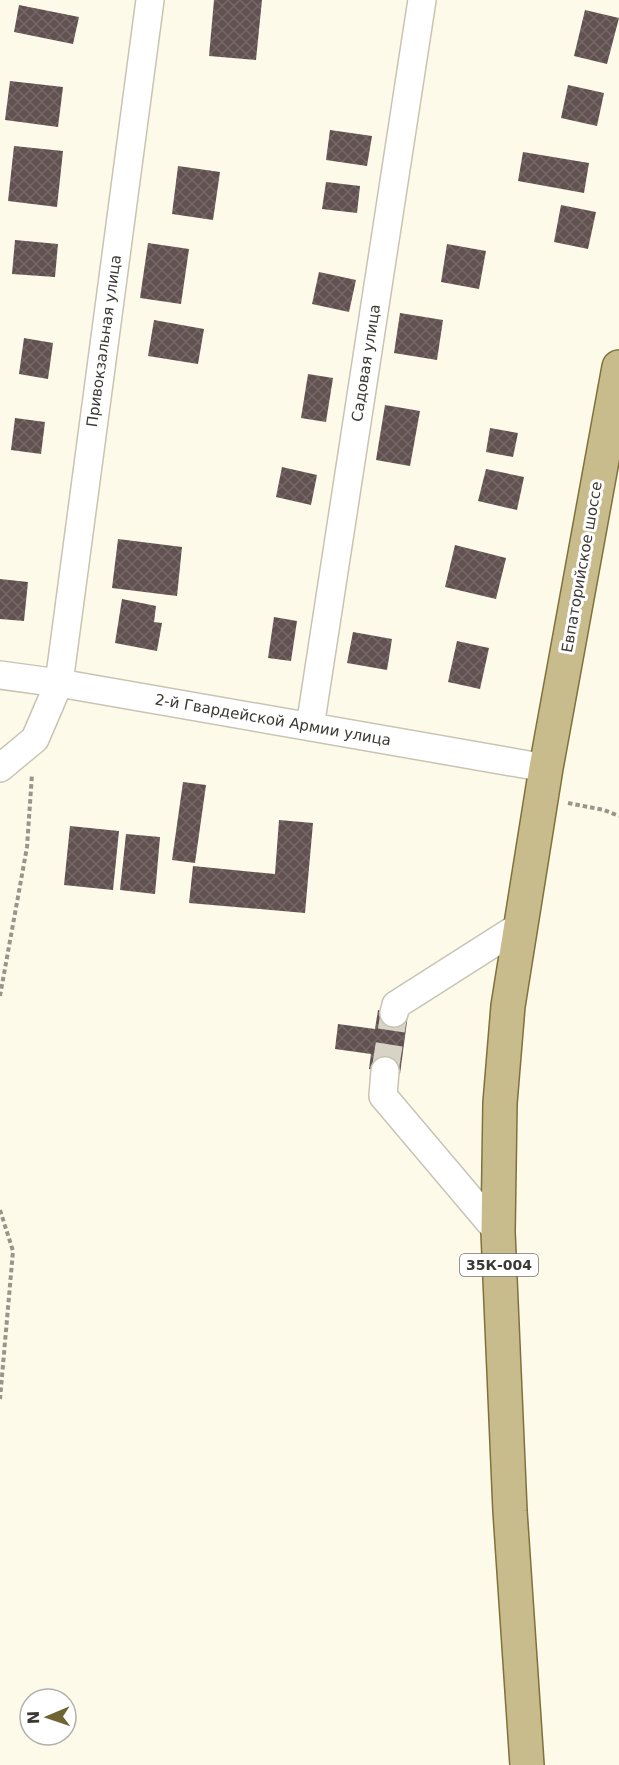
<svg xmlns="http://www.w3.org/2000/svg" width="619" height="1765" viewBox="0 0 619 1765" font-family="'DejaVu Sans',sans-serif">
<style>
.building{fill:url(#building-cross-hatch)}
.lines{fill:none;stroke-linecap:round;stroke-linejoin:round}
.minor-tunnel{stroke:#d7d3c5;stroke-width:27;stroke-dasharray:27 14;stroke-linecap:butt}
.minor-casing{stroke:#c8c4b4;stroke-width:30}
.major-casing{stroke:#7f713c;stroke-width:36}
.path{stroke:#98958a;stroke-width:4;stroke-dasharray:4.5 3;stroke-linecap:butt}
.minor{stroke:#fff;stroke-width:27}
.major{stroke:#c8bc8d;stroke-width:33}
.labels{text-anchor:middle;stroke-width:6;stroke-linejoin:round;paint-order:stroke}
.shield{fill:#fff;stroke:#767470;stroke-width:1.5}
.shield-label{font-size:14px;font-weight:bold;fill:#3b3933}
.street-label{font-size:15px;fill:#3b3933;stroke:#fff}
</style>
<defs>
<pattern id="building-cross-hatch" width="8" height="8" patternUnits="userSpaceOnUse" patternTransform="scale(1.5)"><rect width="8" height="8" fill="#615150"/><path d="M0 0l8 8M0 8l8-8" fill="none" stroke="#756867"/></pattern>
</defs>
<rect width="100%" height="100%" fill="#fefaea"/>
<path class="building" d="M214,0h48l-6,60 -47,-4z
M19,5l60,12 -6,27 -59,-12z
M585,10l34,8 -12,46 -33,-8z
M10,81l53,6 -5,40 -53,-7z
M568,85l36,8 -7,33 -36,-8z
M330,130l42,6 -5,30 -41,-6z
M14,146l49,5 -6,56 -49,-6z
M523,152l66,11 -5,30 -66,-12z
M178,166l42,6 -7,48 -41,-6z
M326,182l34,4 -3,27 -35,-4z
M561,205l35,7 -8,37 -34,-7z
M15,240l43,4 -3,33 -43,-3z
M148,243l41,6 -8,55 -41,-6z
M447,244l39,7 -7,38 -38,-7z
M319,272l37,8 -7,32 -37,-8z
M400,313l43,7 -6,40 -43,-7z
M154,320l50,9 -6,35 -50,-8z
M24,338l29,5 -5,36 -29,-5z
M308,374l25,4 -7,44 -25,-4z
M385,405l35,6 -10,55 -34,-6z
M15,418l30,4 -4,32 -30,-4z
M490,428l28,5 -5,24 -27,-5z
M282,467l35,8 -6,30 -35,-8z
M486,469l38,8 -7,33 -39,-9z
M118,539l64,8 -5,49 -65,-8z
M455,545l51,13 -10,41 -51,-12z
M0,579l28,3 -4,39 -24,-2z
M122,599l34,7 -2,16 8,1 -5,28 -42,-8z
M274,617l23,4 -6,40 -23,-3z
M353,632l39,7 -5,31 -40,-7z
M457,641l32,7 -9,41 -32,-7z
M183,782l23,3 -11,78 -23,-3z
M279,820l34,3 -8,90 -116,-10 4,-37 82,8z
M70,826l49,5 -6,59 -49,-5z
M126,834l34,3 -5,57 -35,-4z
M378,1010l30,4 -8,60 -31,-5 2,-15 -36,-5 3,-25 37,5z"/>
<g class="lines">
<path class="minor-tunnel" d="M385,1071l9,-58"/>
<g class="minor-casing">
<path id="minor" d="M0,675l59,8 487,85
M310,727l112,-727
M0,768l35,-29 24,-56 91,-683
M394,1013l2,-8 124,-79
M385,1071l-2,25 115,136"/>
</g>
<g class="major-casing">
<path id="major" d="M527,1765l-17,-254 -12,-279 2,-129 8,-97 38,-238 73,-401"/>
</g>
<path class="path" d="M568,803l36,7 15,6
M0,996l27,-149 5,-73
M0,1210l13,41 -13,148"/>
<use href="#minor" class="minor"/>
<use href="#major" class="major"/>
</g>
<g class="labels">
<rect class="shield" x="460" y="1254" width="78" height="22" rx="4.5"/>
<g class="shield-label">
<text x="499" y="1270">35К-004</text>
</g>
<g class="street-label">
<text transform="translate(104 341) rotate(-82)" y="5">Привокзальная улица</text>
<text transform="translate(366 363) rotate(-81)" y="5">Садовая улица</text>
<text transform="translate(582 567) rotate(-80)" y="5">Евпаторийское шоссе</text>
<text transform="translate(273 720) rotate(10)" y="5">2-й Гвардейской Армии улица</text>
</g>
</g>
<g transform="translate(48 1717) rotate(268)"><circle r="28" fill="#ffffff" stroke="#b1b0ad" stroke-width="1.5"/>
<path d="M0-4.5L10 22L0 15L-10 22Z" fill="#706532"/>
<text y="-9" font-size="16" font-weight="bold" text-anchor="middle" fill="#3b3933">N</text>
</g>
</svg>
